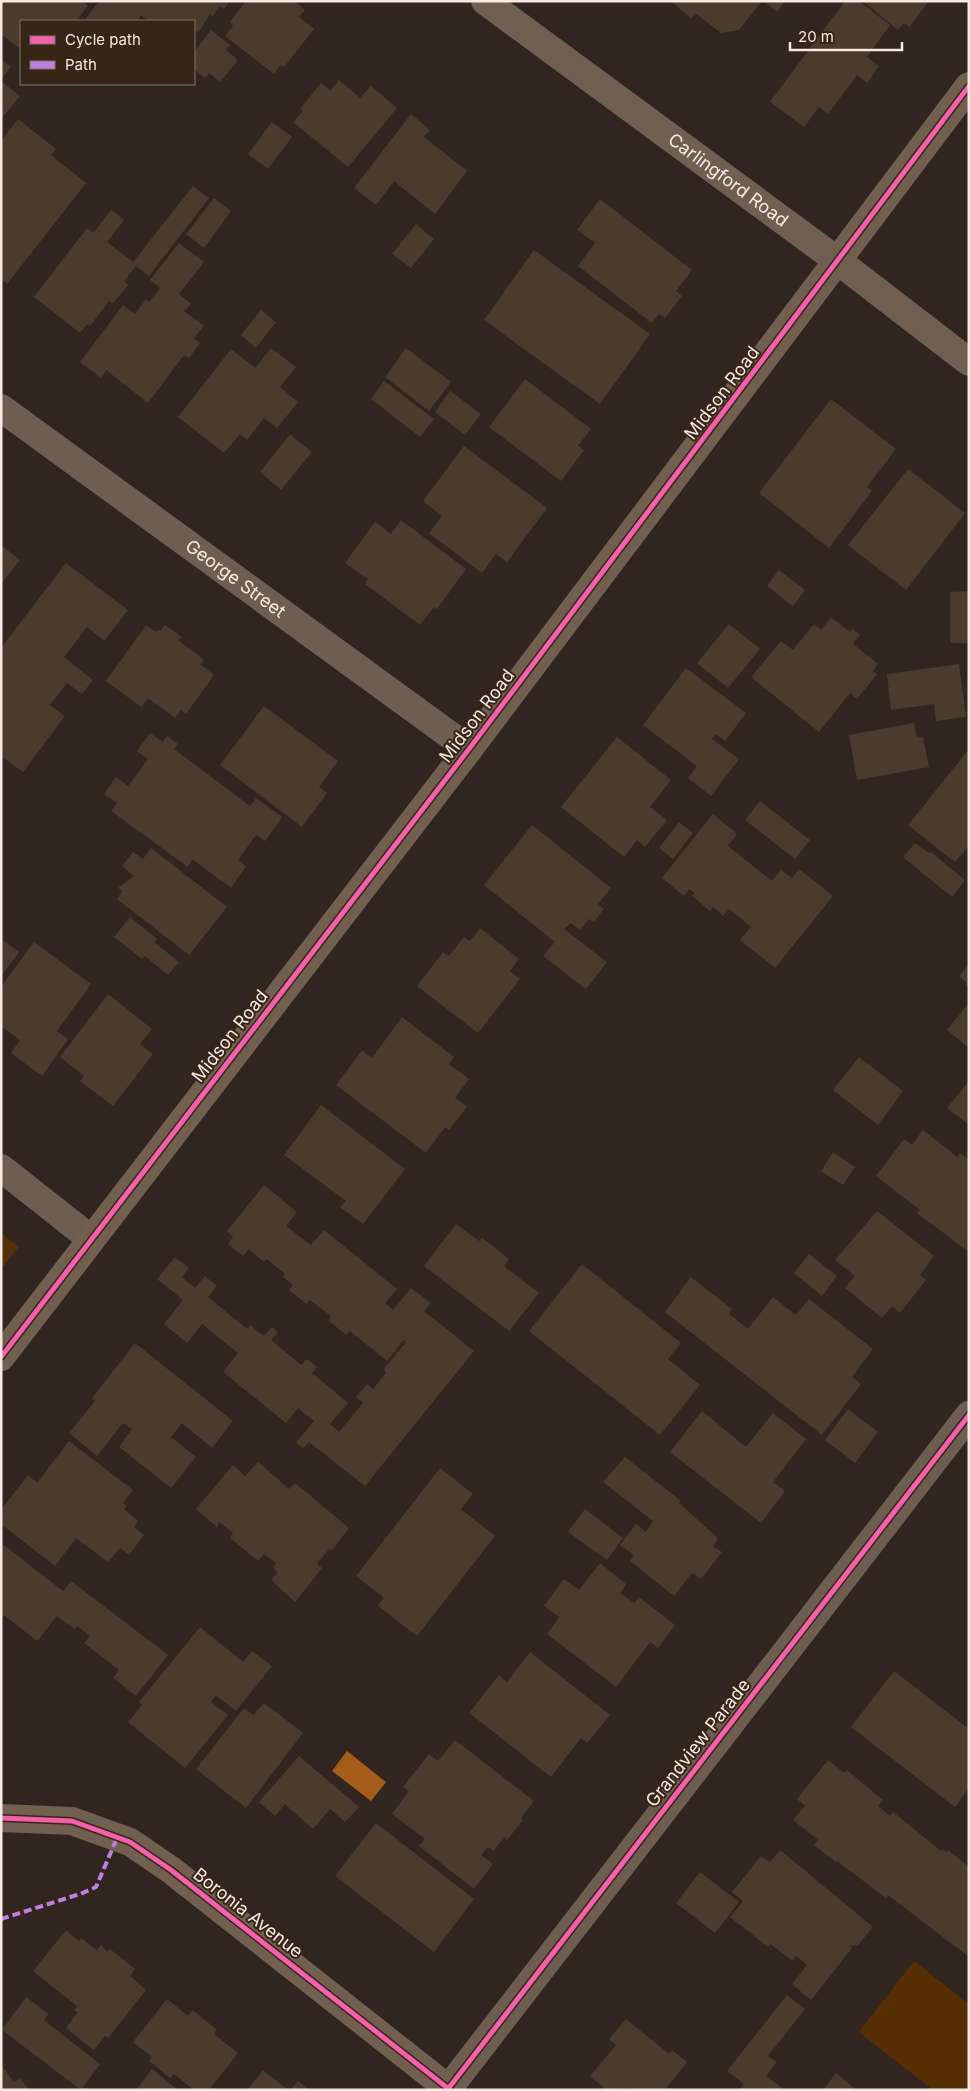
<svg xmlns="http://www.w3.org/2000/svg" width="970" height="2091" viewBox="0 0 970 2091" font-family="Inter,sans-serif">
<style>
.green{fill:#582f04}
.water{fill:#a45e1a}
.building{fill:#4b3b2d}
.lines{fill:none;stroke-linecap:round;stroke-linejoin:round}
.street{stroke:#6e5e51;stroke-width:28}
.secondary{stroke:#715f50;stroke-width:28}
.primary{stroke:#705e51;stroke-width:28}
.quiet{stroke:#c07fdc;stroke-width:4;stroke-dasharray:8 4;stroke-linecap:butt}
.cycleway-casing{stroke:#372518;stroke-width:8}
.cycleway{stroke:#f560ab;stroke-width:5}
.labels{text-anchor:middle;stroke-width:4;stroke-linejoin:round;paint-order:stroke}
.street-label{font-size:18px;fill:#f6eae2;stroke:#372518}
</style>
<rect width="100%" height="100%" fill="#30261f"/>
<path class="green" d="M1,1233l18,14 -18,22z
M914,1961l55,43v86h-36l-74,-58z"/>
<path class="water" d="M347,1751l39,31 -15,19 -39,-30z"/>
<path class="building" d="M1,1h82l5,5 -12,15h-55v23l-2,4 -18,-14z
M99,1h131l-6,8 -4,-3 -8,11 -2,-3 -12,19 -3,-3 -1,2v-11h-45l-8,-6 -4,6h-53z
M246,1h48l11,9 -6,7 15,12 -30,38 -4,-2 -6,9 -49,-38 8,-10 -3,-4z
M670,1h92l-23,29 -18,3 -26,-20 -4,5z
M764,1h21l-8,11z
M845,1h14l31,24 -23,32 12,9 -12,17 -10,-8 -29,39 -9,-7 -15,20 -34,-25z
M863,1h66l-20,26 -5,-4 -6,7z
M211,30l19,15 -4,5 12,10 -18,22 -11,-9 -4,5 -11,-9v-17z
M1,59l10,8 -10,12z
M339,80l21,18 11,-12 26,22 -49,59 -55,-45 10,-11 -3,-2 21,-26 9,8z
M1,81l19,15 -19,23z
M411,114l19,16 -6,7 43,34 -32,43 -41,-33 -18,24 -22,-17z
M18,119l38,30 -5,6 35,28 -79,101 -6,-5v-138z
M272,122l20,15 -24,32 -20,-15z
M193,186l16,12 -60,78 -13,-10 -12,15 4,4 -15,18 -4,-2 -19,25 -3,-2 -7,9 -46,-36 53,-69 6,5 18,-23 13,10 -17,22 26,20z
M214,198l17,13 -27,37 -18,-14z
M600,199l92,71 -16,21 6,5 -17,22 -6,-4 -7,9 -74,-57 17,-23 -18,-13z
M416,224l18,15 -23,29 -19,-14z
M179,243l25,19 -25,32 12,10 -7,7 20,15 -10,12 6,5 -11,15 -5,-3 -36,48 -42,-33 -5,8 -21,-16 43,-57 12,9 11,-15 3,3 11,-14 -10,-8z
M534,250l116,84 -50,70 -116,-84z
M261,310l15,12 -20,26 -15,-13z
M271,348l25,19 -16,20 18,15 -21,26 -13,-10 -17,22 -7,-6 -16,19 -46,-36 53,-68 24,19z
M406,348l45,34 -22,29 -44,-34z
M525,379l66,50 -13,17 6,4 -23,31 -72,-54z
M384,381l50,38 -14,18 -49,-38z
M450,391l31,23 -16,21 -30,-23z
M831,399l65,50 -29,38 5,4 -43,57 -70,-55z
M290,434l22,18 -31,38 -21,-18z
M464,446l83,62 -40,54 -11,-8 -14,19 -53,-40 13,-17 -19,-15z
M908,469l57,44 -59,77 -58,-45z
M401,520l65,49 -29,40 -3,-2 -14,18 -55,-41 3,-5 -23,-16 30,-41 16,12z
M1,545l19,15 -19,24z
M66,563l62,47 -24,31 -17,-14 -23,30 29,23 -11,14 -15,-11 -17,22 15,11 -42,56 -22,-16v-108z
M779,570l26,20 -12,16 -26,-20z
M969,591v52h-19v-51z
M831,617l19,15 2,-3 8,6 -7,9 25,20 -5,7 4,3 -20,25 -7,-6 -31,39 -68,-55 30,-36 12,9 21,-26 7,6z
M729,624l31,25 -32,39 -31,-25z
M146,625l10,7 2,-2 2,1 5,-6 17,12 -4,3 26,20 -4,4 14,11 -28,39 -5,-4 -6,8 -27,-20 -7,9 -35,-26z
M959,664l7,53 -30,4 -2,-17 -43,6 -4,-36z
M686,668l60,45 -21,28 -9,-7 -4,5 27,20 -28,37 -23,-18 9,-12 -54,-41z
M264,706l74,55 -19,26 8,6 -25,34 -82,-62z
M914,723l3,15 6,-1 6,30 -72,13 -8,-45z
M150,733l13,9 4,-6 11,8 -4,5 76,57 6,-8 26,19 -17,24 -9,-6 -18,25 8,6 -15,22 -39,-29 -4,8 -77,-56 6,-8 -13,-9 12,-17 12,9 20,-27 -11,-8z
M617,737l54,43 -21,27 17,13 -22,27 -8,-7 -13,17 -63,-50z
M969,749v97l-14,16 -47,-37z
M760,801l50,39 -15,19 -50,-39z
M713,814l24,20 -9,12 44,35 9,-11 11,8 7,-9 34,27 -58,72 -35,-28 11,-13 -22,-18 -6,7 -10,-9 -3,4 -18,-15 3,-3 -6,-4 -5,7 -22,-18z
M679,822l14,11 -20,26 -14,-11z
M532,825l79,63 -13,16 6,5 -10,13 -5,-3 -9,11 -9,-7 -7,6 43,33 -21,27 -43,-33 12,-14 -71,-57z
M915,843l14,10 2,-1 34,28 -13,17 -49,-40z
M151,848l76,59 -38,48 -72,-56 6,-8 -5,-3 16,-12 -12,-10 11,-14 10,7z
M130,917l27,22 -3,3 25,20 -11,13 -23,-19 -3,3 -28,-22z
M480,928l39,31 -9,12 10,8 -42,54 -61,-47 26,-34 6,4 15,-19 6,4z
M1,939l18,13 -18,24z
M34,942l57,42 -34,47 11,8 -26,37 -31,-23 9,-13 -19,-14v-39z
M969,963v25l-3,-3 1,-2 -8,-7z
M108,994l44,35 -12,15 13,10 -40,52 -33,-25 4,-5 -24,-19z
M968,1004l1,1v43l-22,-18z
M402,1017l52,40 -5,7 20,15 -14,19 12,9 -18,23 -4,-3 -19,26 -90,-68 26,-35 10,8z
M859,1057l44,34 -25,34 -45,-35z
M969,1081v44l-22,-17z
M321,1105l84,64 -42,55 -23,-17 6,-6 -62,-46z
M923,1130l34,27 3,-4 9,7v92l-52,-39 3,-3 -44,-34 28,-37 8,6z
M833,1152l22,15 -12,18 -22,-14z
M264,1185l33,27 -11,14 25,19 13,-15 73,59 -12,14 8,7 18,-22 20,15 -7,8 50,40 -109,135 -56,-44 -6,6 -7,-5 18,-22 -16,-13 -12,15 -63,-51 15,-19 -36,-29 -15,19 -23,-19 19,-24 -26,-21 18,-22 14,11 -7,9 13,11 10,-12 12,10 -9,11 39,32 3,-4 14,11 8,-9 6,5 -7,8 30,25 6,-6 10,8 -5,6 36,30 -18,21 9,8 24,-29 -7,-6 11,-13 6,5 13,-16 -2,-4 22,-27 -2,-2 -17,21 -37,-30 -4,4 -18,-15 3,-4 -21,-16 -4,4 -17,-14 4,-5 -10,-8 2,-3 -18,-15 -3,3 -15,-13 -6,7 -15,-12 5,-7 -6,-6z
M877,1211l57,45 -14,19 6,5 -26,33 -8,-7 -10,12 -37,-30 10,-12 -20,-16z
M456,1224l23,17 3,-3 27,21 -5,7 35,27 -30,38 -85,-65z
M809,1254l28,22 -15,20 -28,-23z
M582,1264l99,79 -13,16 32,26 -40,50 -131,-104z
M691,1277l41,32 -3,5 19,15 25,-32 23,18 13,-16 64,50 -21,28 9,7 -39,51 -157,-123z
M135,1343l98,78 -21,27 -30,-25 -11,14 25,20 -25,31 -52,-41 13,-18 -9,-6 -26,33 -28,-23 26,-32 -3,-3z
M848,1409l30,23 -23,31 -30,-23z
M702,1411l44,36 27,-34 33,26 -33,43 12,9 -24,32 -91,-71z
M69,1441l64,49 -10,13 4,3 -3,3 14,12 -4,6 10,8 -15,20 -9,-7 -12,14 -32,-24 -21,28 -54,-42v-14l27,-35 9,8z
M625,1457l56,44 -2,2 39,35 -5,9 9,5 -21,27 -9,-6 -18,23 -44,-35 4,-6 -14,-10 16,-21 10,8 7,-11 -50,-39z
M258,1462l31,27 6,-6 54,45 -17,22 -3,-1 -12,15 5,4 -27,34 -24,-22 7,-8 -5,-4 3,-5 -12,-9 -6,7 -28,-23 3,-5 -14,-11 -2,5 -21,-18 37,-44 12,11z
M440,1468l33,26 -12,15 34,27 -78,100 -39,-30 6,-8 -28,-22z
M585,1509l38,29 -16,22 -39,-28z
M1,1543l62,48 8,-10 97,74 -32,41 -23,-18 6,-8 -35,-27 6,-7 -13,-10 -2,3 -18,-13 -20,25 -33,-26 -3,4z
M600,1563l26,21 -6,9 14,10 5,-6 36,28 -17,23 -8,-6 -34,45 -69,-53 12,-17 -15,-11 20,-27 15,11z
M200,1627l43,35 9,-11 20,15 -36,45 -20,-16 -5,7 17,13 -43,53 -57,-46 14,-17 -3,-3z
M530,1652l80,63 -23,28 -6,-5 -30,39 -82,-64 30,-38 8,7z
M894,1671l75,58v59l-14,19 -104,-80z
M264,1703l39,30 -57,75 -50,-39 48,-61 9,7z
M455,1740l79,61 -13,17 2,2 -16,20 -2,-3 -12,14 -5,-4 -7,8 12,9 -19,25 -55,-43 6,-7 -33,-25 17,-23 -6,-4 26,-33 9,7z
M299,1756l60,51 -14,15 -15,-13 -17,20 -28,-25 -10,12 -16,-14z
M828,1760l16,13 3,-3 36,30 -5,6 12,10 3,-4 48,39 2,-2 4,3 1,-2 21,17v90l-81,-62 -2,3 -49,-37 -1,1 -22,-17 4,-5 -25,-20 12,-14 -8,-7z
M376,1823l98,76 -40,53 -99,-76z
M780,1850l93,77 -15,18 -9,1 3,2 -41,52 -19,-16 15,-19 -11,-9 -4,5 -21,-17 -3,3 -38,-30 13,-16 -11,-9 29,-36 9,6z
M700,1872l39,30 -24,31 -39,-30z
M66,1930l13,11 2,-3 16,12 4,-5 7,7 2,-3 25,20 -5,7 16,14 -38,48 -3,-2 -11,14 -28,-22 12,-16 -4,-2 3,-4 -44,-35z
M787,1995l18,14 -37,47 9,6 -11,14 15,11 -2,3h-40l5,-6 -17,-13z
M26,1997l23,17 -5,6 56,44 -19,26 -79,-60z
M167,1999l21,17 5,-6 24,20 -3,4 24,19 -29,37h-15l-20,-16 -4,4 -21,-17 3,-4 -19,-15z
M626,2019l43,35 3,-4 15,12 -22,28h-38l-3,-2 -2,2h-15l-17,-14 26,-31 -7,-6z
M1,2065l13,17 6,-4 9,12h-28z
M152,2069l26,21h-42z
M263,2070l25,20h-41z
M836,2073l18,15 -1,2h-30z
M298,2081l11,9h-19z"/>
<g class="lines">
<g class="street">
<path id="s1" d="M1,408l468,341"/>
<path d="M1,1168l90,71"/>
<path d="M448,2089l521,-674"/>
</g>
<path class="secondary" d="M1,1357l468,-608 500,-663
M1,1818l71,3 58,21 41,28 279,220"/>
<path class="primary" id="s2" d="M485,1l353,260 131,101"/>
<path class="quiet" d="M1,1919l79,-25 16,-7 21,-49"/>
<g class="cycleway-casing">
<path id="cycleway" d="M1,1357l468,-608 500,-663
M1,1818l71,3 58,21 41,28 279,220
M448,2089l521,-674"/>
</g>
<use href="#cycleway" class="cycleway"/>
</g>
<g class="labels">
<g class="street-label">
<text dy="6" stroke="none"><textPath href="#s2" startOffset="302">Carlingford Road</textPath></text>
<text transform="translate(722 393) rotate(-53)" y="6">Midson Road</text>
<text dy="6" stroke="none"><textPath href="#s1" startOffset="290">George Street</textPath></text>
<text transform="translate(477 716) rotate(-53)" y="6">Midson Road</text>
<text transform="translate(230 1036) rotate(-52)" y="6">Midson Road</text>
<text transform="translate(698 1743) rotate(-52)" y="6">Grandview Parade</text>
<text transform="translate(248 1913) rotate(38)" y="6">Boronia Avenue</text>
</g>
</g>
<rect width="970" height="2091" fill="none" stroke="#f6eae2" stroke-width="5"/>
<rect x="20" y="20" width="175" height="65" fill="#372518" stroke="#837469"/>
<rect x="30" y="36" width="25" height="8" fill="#f560ab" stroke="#837469"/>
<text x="65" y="45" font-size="15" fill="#f6eae2">Cycle path</text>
<rect x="30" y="61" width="25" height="8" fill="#c07fdc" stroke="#837469"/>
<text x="65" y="70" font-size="15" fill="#f6eae2">Path</text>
<path d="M790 42v8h112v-8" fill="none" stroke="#f6eae2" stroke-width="2.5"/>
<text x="798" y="42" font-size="15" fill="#f6eae2" stroke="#372518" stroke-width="4" paint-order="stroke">20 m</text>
</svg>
